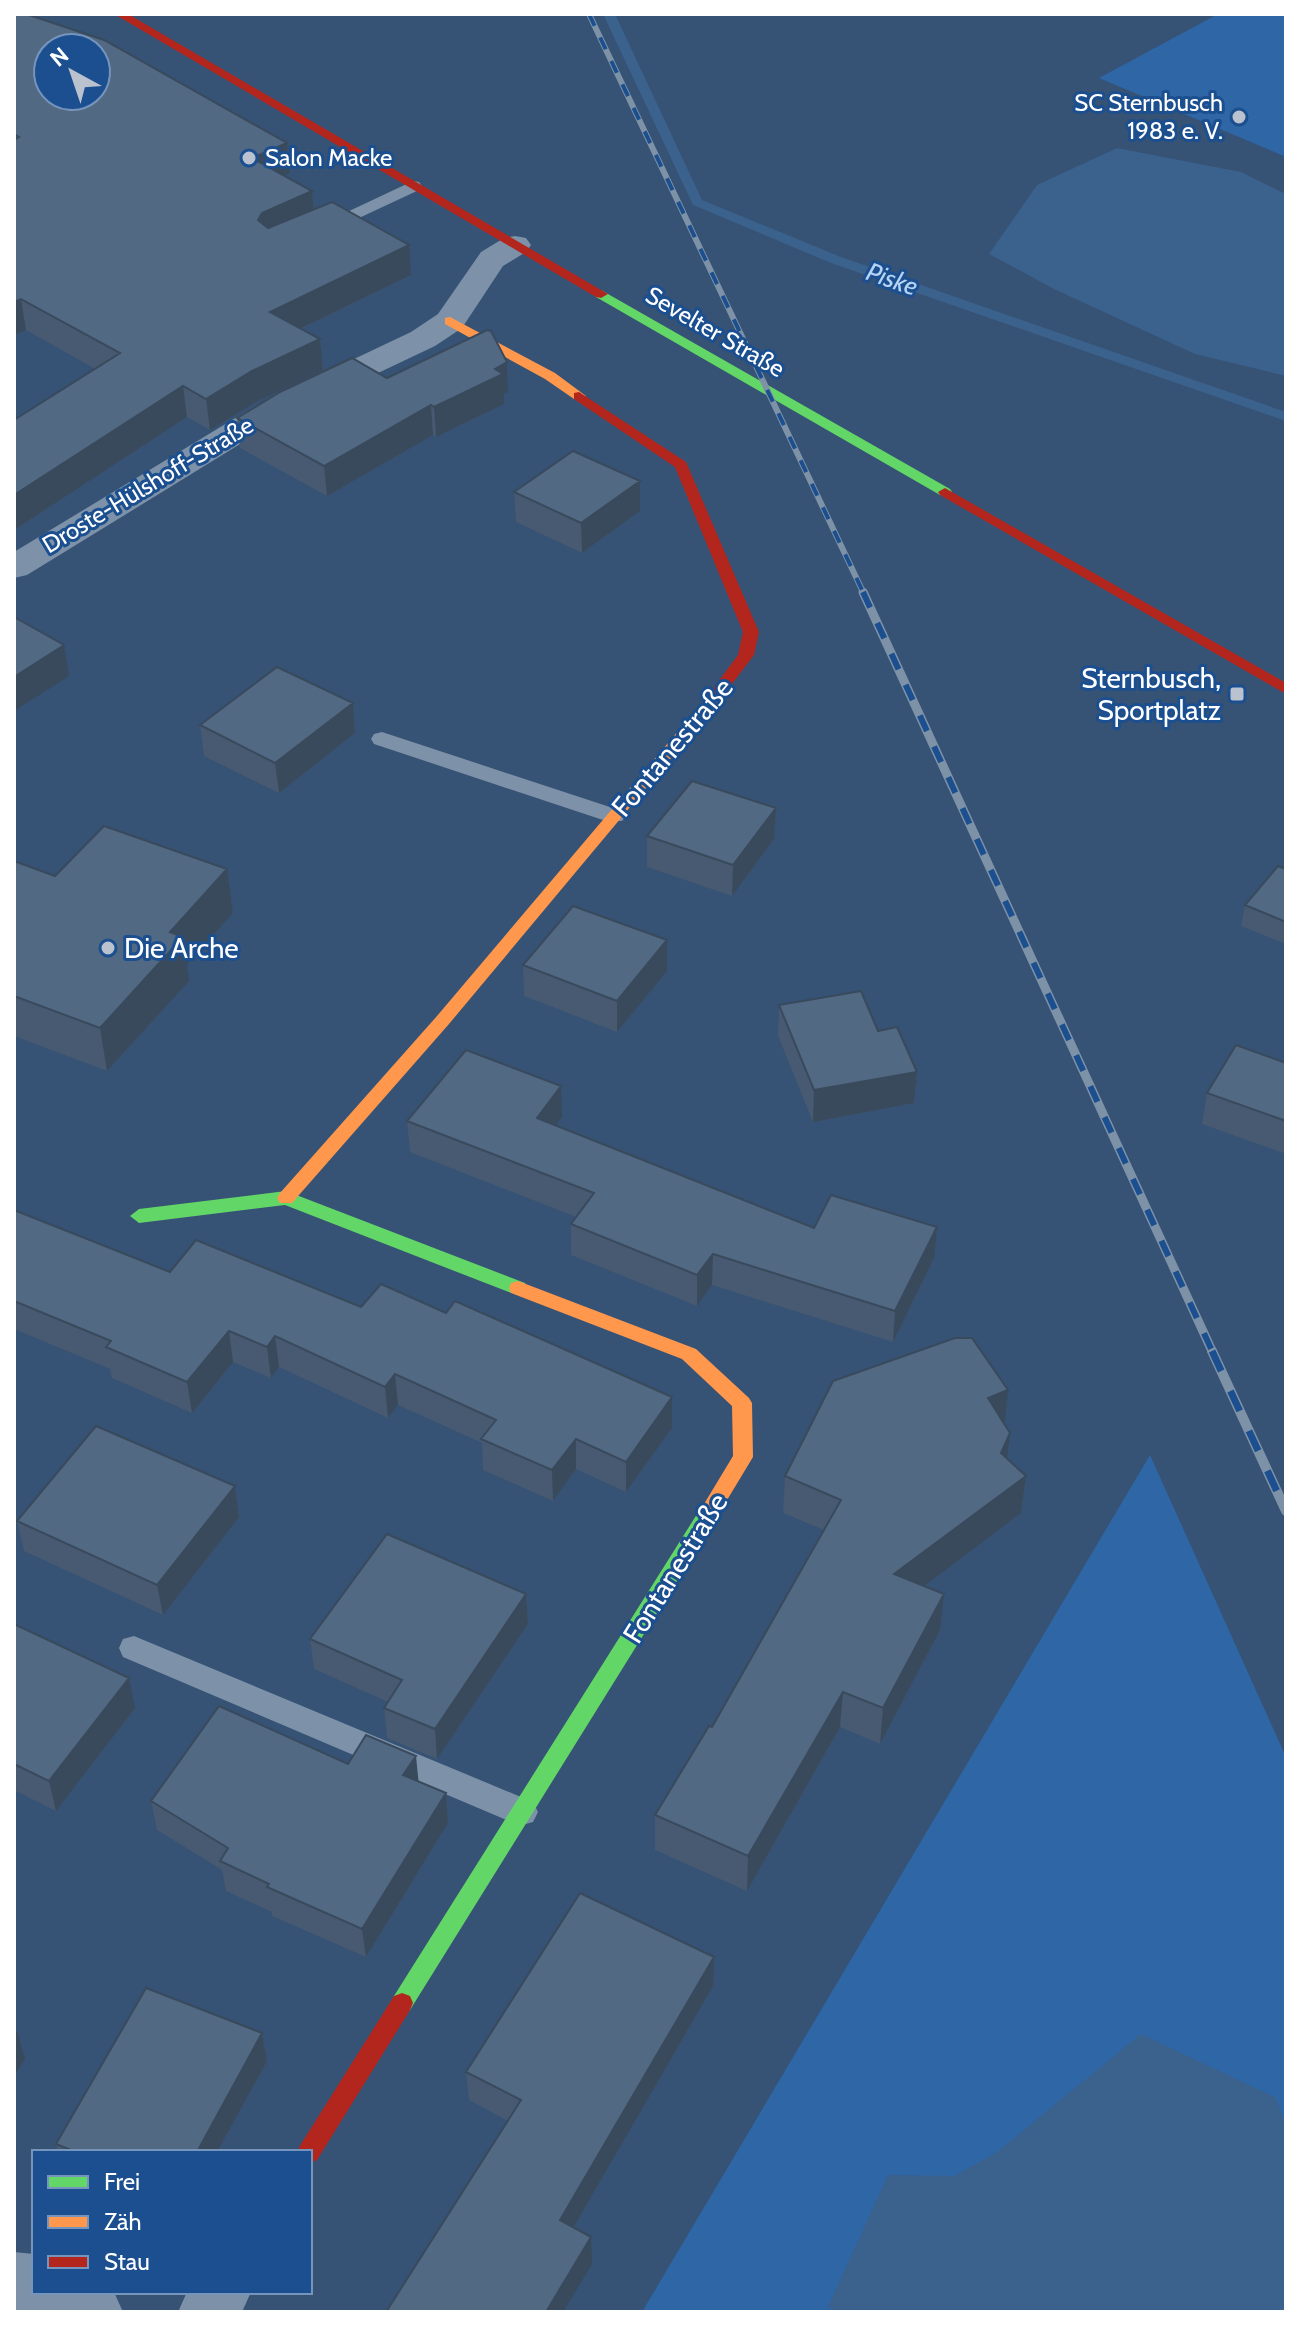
<svg xmlns="http://www.w3.org/2000/svg" width="1300" height="2326" viewBox="0 0 1300 2326" font-family="Cabin,sans-serif">
<style>
.green{fill:#2f66a5}
.water{fill:#3b618d}
.lines{fill:none;stroke-linecap:round;stroke-linejoin:round}
.stream{fill:#3b618d;fill-rule:evenodd}
.lane{fill:#7d92a8;fill-rule:evenodd}
.street{fill:#7d92a8;fill-rule:evenodd}
.fast{fill:#63d668;fill-rule:evenodd}
.slow{fill:#ff974d;fill-rule:evenodd}
.jam{fill:#b3261e;fill-rule:evenodd}
.rail-far2-casing{stroke:#7e92a7;stroke-width:6}
.rail-far1-casing{stroke:#7e92a7;stroke-width:9}
.rail-casing{stroke:#7e92a7;stroke-width:10}
.rail-far2{stroke:#1b4f8f;stroke-width:4;stroke-dasharray:13;stroke-linecap:butt}
.rail-far1{stroke:#1b4f8f;stroke-width:6;stroke-dasharray:17;stroke-linecap:butt}
.rail{stroke:#1b4f8f;stroke-width:7;stroke-dasharray:22;stroke-linecap:butt}
.wall{fill:#475a72}
.shaded-wall{fill:#394a5c}
.building{fill:#526984;stroke:#394a5c;stroke-width:2;fill-rule:evenodd}
.poi-dot{fill:#b9c2ce;stroke:#1b4f8f;stroke-width:3}
.labels{text-anchor:middle;stroke-width:6;stroke-linejoin:round;paint-order:stroke}
.far-poi-label{font-size:24px;fill:#fff;stroke:#1b4f8f;text-anchor:end}
.far-street-label{font-size:24px;fill:#fff;stroke:#1b4f8f}
.far-water-label{font-size:26px;font-style:italic;fill:#b5d3f5;stroke:#1b4f8f}
.poi-label{font-size:28px;fill:#fff;stroke:#1b4f8f;text-anchor:end}
.street-label{font-size:28px;fill:#fff;stroke:#1b4f8f}
</style>
<rect width="100%" height="100%" fill="#365274"/>
<path class="green" d="M1218,14h68v143l-187,-79z
M1150,1455l136,302v555h-644z"/>
<path class="water" d="M1117,148l124,24 45,22v182l-91,-22 -141,-65 -65,-35 48,-69z
M1141,2034l135,64 10,28v186h-451l-7,-5 60,-132 66,1 42,-23z"/>
<g class="lines">
<path class="stream" d="M603,14h12l87,186 139,57 445,155v9l-455,-158 -138,-58z"/>
<path class="lane" d="M413,181l6,1 3,4 -3,4 -90,42h-14l-2,-4z
M382,732l240,79 4,5 -4,5h-16l-232,-77 -3,-5 3,-5z
M134,1636l399,166 5,10 -5,10 -11,3 -11,-3 -388,-165 -4,-9 4,-9z"/>
<path class="street" d="M515,236l11,2 5,7 -5,7 -23,14 -41,62 -27,18 -154,73 -254,156 -13,3v-26l243,-147 154,-73 27,-18 43,-62 23,-14z
M14,2252l20,2v38h80l9,20 -109,-2z
M187,2292h64l-9,20h-64z"/>
<path class="fast" d="M601,290l349,199 2,3 -7,4 -5,-1 -344,-198 -2,-3z
M286,1191l239,92 2,5 -2,5h-14l-226,-88 -146,18 -9,-7 9,-7z
M711,1501l7,2 3,6 -3,6 -308,495 -8,3 -8,-3 -3,-7 3,-7 310,-493z"/>
<path class="slow" d="M450,317l105,56 31,23 -7,4 -5,-1 -29,-20 -100,-55v-6z
M717,689l8,5 -3,3 -273,327 -157,179h-12l-3,-5 3,-5 157,-177 275,-325z
M518,1281l178,68 53,49 3,5 1,54 -35,58 -7,2 -7,-2 -3,-6 32,-53 -1,-50 -50,-47 -171,-66 -2,-5 2,-5z"/>
<path class="jam" d="M114,14h14l480,280 -7,4 -5,-1z
M579,392l107,70 73,170 -5,23 -32,42h-10l-3,-3 29,-39 5,-23 -68,-165 -101,-68v-6z
M945,488l341,195v11l-346,-199 -2,-3z
M402,1993l8,3 3,7 -3,7 -93,150 -7,3v-11h-13l4,-8 93,-148z"/>
<g class="rail-far2-casing">
<path id="rail-far2" d="M589,14l275,580"/>
</g>
<g class="rail-far1-casing">
<path id="rail-far1" d="M863,592l350,761"/>
</g>
<g class="rail-casing">
<path id="rail" d="M1212,1351l74,160"/>
</g>
<use href="#rail-far2" class="rail-far2"/>
<use href="#rail-far1" class="rail-far1"/>
<use href="#rail" class="rail"/>
</g>
<path class="wall" d="M14,14l273,129 3,30 -6,2 28,16 2,18 97,66 -110,54 19,10 3,31 -67,32 -46,28 -23,-13 -173,113v-110l81,-51 -69,-39 -12,5z
M507,362l1,30 -4,2v10l-68,33 -3,-2 -106,61 -87,-48 -3,-30 150,-40z
M640,481v30l-58,42 -66,-31 -2,-30z
M353,703l2,30 -76,60 -75,-37 -4,-31z
M776,808l-2,31 -42,57 -85,-29v-31z
M14,861l41,15 172,-7 6,44 -46,51 2,17 -82,90 -93,-35z
M1286,869v75l-45,-18 4,-21z
M523,965l144,6 -50,61 -93,-36z
M779,1005l99,26 39,41 -3,31 -101,19 -35,-86z
M1286,1063v91l-84,-30 5,-31z
M562,1117l-6,8 258,103 120,30 -41,84 -181,-57 -15,21 -126,-51v-31l5,-7 -166,-65 -3,-31z
M14,1210l156,62 191,35 85,6 226,84v31l-46,64 -50,-23 -23,32 -70,-31 -1,-27 -84,-38 -10,13 -109,-51 -8,11 -38,-16 -41,51 -80,-35 -2,-9 -96,-40z
M1004,1423l6,10 -3,26 19,17 -5,37 -97,73 16,44 -60,114 -40,-17 -93,164 -92,-41v-35l57,-88 112,-197 -41,-17 2,-37z
M235,1486l4,31 -76,98 -139,-64 -7,-30z
M526,1594l2,30 -91,135 -50,-21 -3,-30 4,-6 -74,-33 -4,-30z
M14,1624l121,84 -79,103 -42,-21z
M348,1764l70,17 28,12 2,30 -82,134 -94,-41v-4l-46,-21 -4,-21 -65,-40 -6,-29z
M713,1986l-140,241 19,37 -84,-143 -39,-21 -3,-28z
M262,2033l5,28 -50,91h-159l-2,-8z"/>
<path class="shaded-wall" d="M287,143l3,30 -35,15 -3,-30z
M312,191l3,30 -50,22 -7,-23 4,-7z
M409,245l2,30 -138,67 -3,-30z
M21,299l5,31 -12,5v-33z
M320,339l3,31 -67,32 -46,28 -4,-31 46,-28z
M507,362l1,30 -4,2v10l-68,33 -2,-30z
M183,386l4,31 -173,113v-35z
M431,405l2,30 -106,61 -3,-30z
M640,481v30l-58,42 -1,-30z
M64,645l5,31 -55,35v-34z
M353,703l2,30 -76,60 -4,-30z
M776,808l-2,31 -42,57 1,-31z
M227,869l6,44 -46,51 2,17 -82,90 -7,-43 70,-96z
M667,940v31l-50,61v-31z
M917,1072l-3,31 -101,19 1,-32z
M561,1086l1,31 -24,32 -1,-31z
M937,1227l-3,31 -41,84 2,-31z
M713,1254l-1,31 -15,21v-31z
M229,1331l4,31 -41,51 -5,-31z
M275,1336l4,31 -8,11 -4,-31z
M395,1374l3,31 -10,13 -3,-31z
M1008,1390l-4,37 -16,-29z
M672,1397v31l-46,64v-30z
M1010,1433l-4,37 -5,-17z
M576,1439v30l-23,32 -1,-31z
M1026,1476l-5,37 -130,98 3,-37z
M235,1486l4,31 -76,98 -6,-30z
M526,1594l2,30 -91,135 -2,-30z
M944,1594l-4,36 -60,114 3,-36z
M129,1678l6,30 -79,103 -7,-30z
M843,1692l-3,35 -93,164 1,-35z
M416,1756l3,30 -16,-11z
M446,1793l2,30 -82,134 -4,-28z
M714,1957l-1,29 -151,261 -2,-27z
M17,2031l8,28 -11,17v-41z
M262,2033l5,28 -50,91h-20z
M591,2237l1,27 -29,48h-17z"/>
<path class="building" d="M14,14h12l78,26 183,103 -35,15 60,33 -50,22 -4,7 10,8 64,-26 77,43 -139,67 50,27 -68,32 -46,28 -23,-13 -169,109v-75l106,-67 -99,-54 -7,3v-162l5,-3 -5,-3zM48,48h48v48h-48z
M487,330l4,1 16,31 -12,7 8,5 -69,33 -3,-2 -107,61 -87,-48 43,-26 72,-34 35,20z
M573,451l67,30 -59,42 -67,-31z
M14,617l50,28 -50,32z
M277,667l76,36 -78,60 -75,-38z
M692,781l84,27 -43,57 -86,-29z
M104,826l123,43 -57,63 13,5 -83,91 -86,-32v-135l41,15z
M1278,866l8,3v53l-41,-17z
M573,906l94,34 -50,61 -94,-36z
M861,991l17,40 19,-4 20,45 -103,18 -35,-85z
M1236,1045l50,18v58l-79,-28z
M466,1050l95,36 -24,32 277,110 17,-33 106,32 -42,84 -182,-57 -16,21 -126,-51 23,-31 -187,-72z
M14,1210l156,62 26,-32 165,67 20,-23 65,29 9,-12 217,96 -46,65 -50,-23 -24,31 -71,-31 15,-19 -101,-46 -10,13 -110,-51 -8,11 -38,-16 -42,51 -81,-35 5,-6 -97,-40z
M955,1338h17l36,52 -20,8 22,35 -9,20 25,23 -132,98 50,20 -61,114 -40,-16 -95,164 -93,-41 54,-89 3,1 129,-227 -56,-24 48,-95z
M96,1426l139,60 -78,99 -140,-64z
M387,1534l139,60 -91,135 -51,-21 18,-28 -92,-41z
M14,1624l115,54 -80,103 -35,-17z
M219,1706l129,58 18,-29 50,21 -13,19 43,18 -84,136 -95,-42 2,-3 -49,-23 8,-13 -77,-47z
M580,1893l134,64 -154,263 31,17 -45,75h-160l135,-212 -55,-28z
M146,1988l116,45 -65,119h-121l-20,-8z"/>
<g class="poi-dot">
<circle cx="1239" cy="117" r="8"/>
<circle cx="249" cy="158" r="8"/>
<rect x="1229" y="686" width="16" height="16" rx="4"/>
<circle cx="108" cy="948" r="8"/>
</g>
<g class="labels">
<g class="far-poi-label">
<text x="1223" y="111">SC Sternbusch<tspan x="1223" dy="28">1983 e. V.</tspan></text>
<text x="265" y="166" text-anchor="start">Salon Macke</text>
</g>
<g class="far-street-label">
<text transform="translate(715 332) rotate(30)" y="8">Sevelter Straße</text>
<text transform="translate(148 485) rotate(-31)" y="8">Droste-Hülshoff-Straße</text>
</g>
<g class="far-water-label">
<text transform="translate(892 279) rotate(19)" y="9">Piske</text>
</g>
<g class="poi-label">
<text x="1221" y="688">Sternbusch,<tspan x="1221" dy="32">Sportplatz</tspan></text>
<text x="124" y="958" text-anchor="start">Die Arche</text>
</g>
<g class="street-label">
<text transform="translate(672 747) rotate(-50)" y="10">Fontanestraße</text>
<text transform="translate(675 1568) rotate(-58)" y="10">Fontanestraße</text>
</g>
</g>
<rect width="1300" height="2326" fill="none" stroke="#ffffff" stroke-width="32"/>
<rect x="32" y="2150" width="280" height="144" fill="#1b4f8f" stroke="#7695bc" stroke-width="2"/>
<rect x="48" y="2176" width="40" height="12" fill="#63d668" stroke="#7695bc" stroke-width="2"/>
<text x="104" y="2190" font-size="24" fill="#ffffff">Frei</text>
<rect x="48" y="2216" width="40" height="12" fill="#ff974d" stroke="#7695bc" stroke-width="2"/>
<text x="104" y="2230" font-size="24" fill="#ffffff">Zäh</text>
<rect x="48" y="2256" width="40" height="12" fill="#b3261e" stroke="#7695bc" stroke-width="2"/>
<text x="104" y="2270" font-size="24" fill="#ffffff">Stau</text>
<g transform="translate(72 72) rotate(320)"><circle r="38" fill="#1b4f8f" stroke="#7695bc" stroke-width="2"/>
<path d="M0-6L14 30L0 20L-14 30Z" fill="#b9c2ce"/>
<text y="-12" font-size="22" font-weight="bold" text-anchor="middle" fill="#ffffff">N</text>
</g>
</svg>
